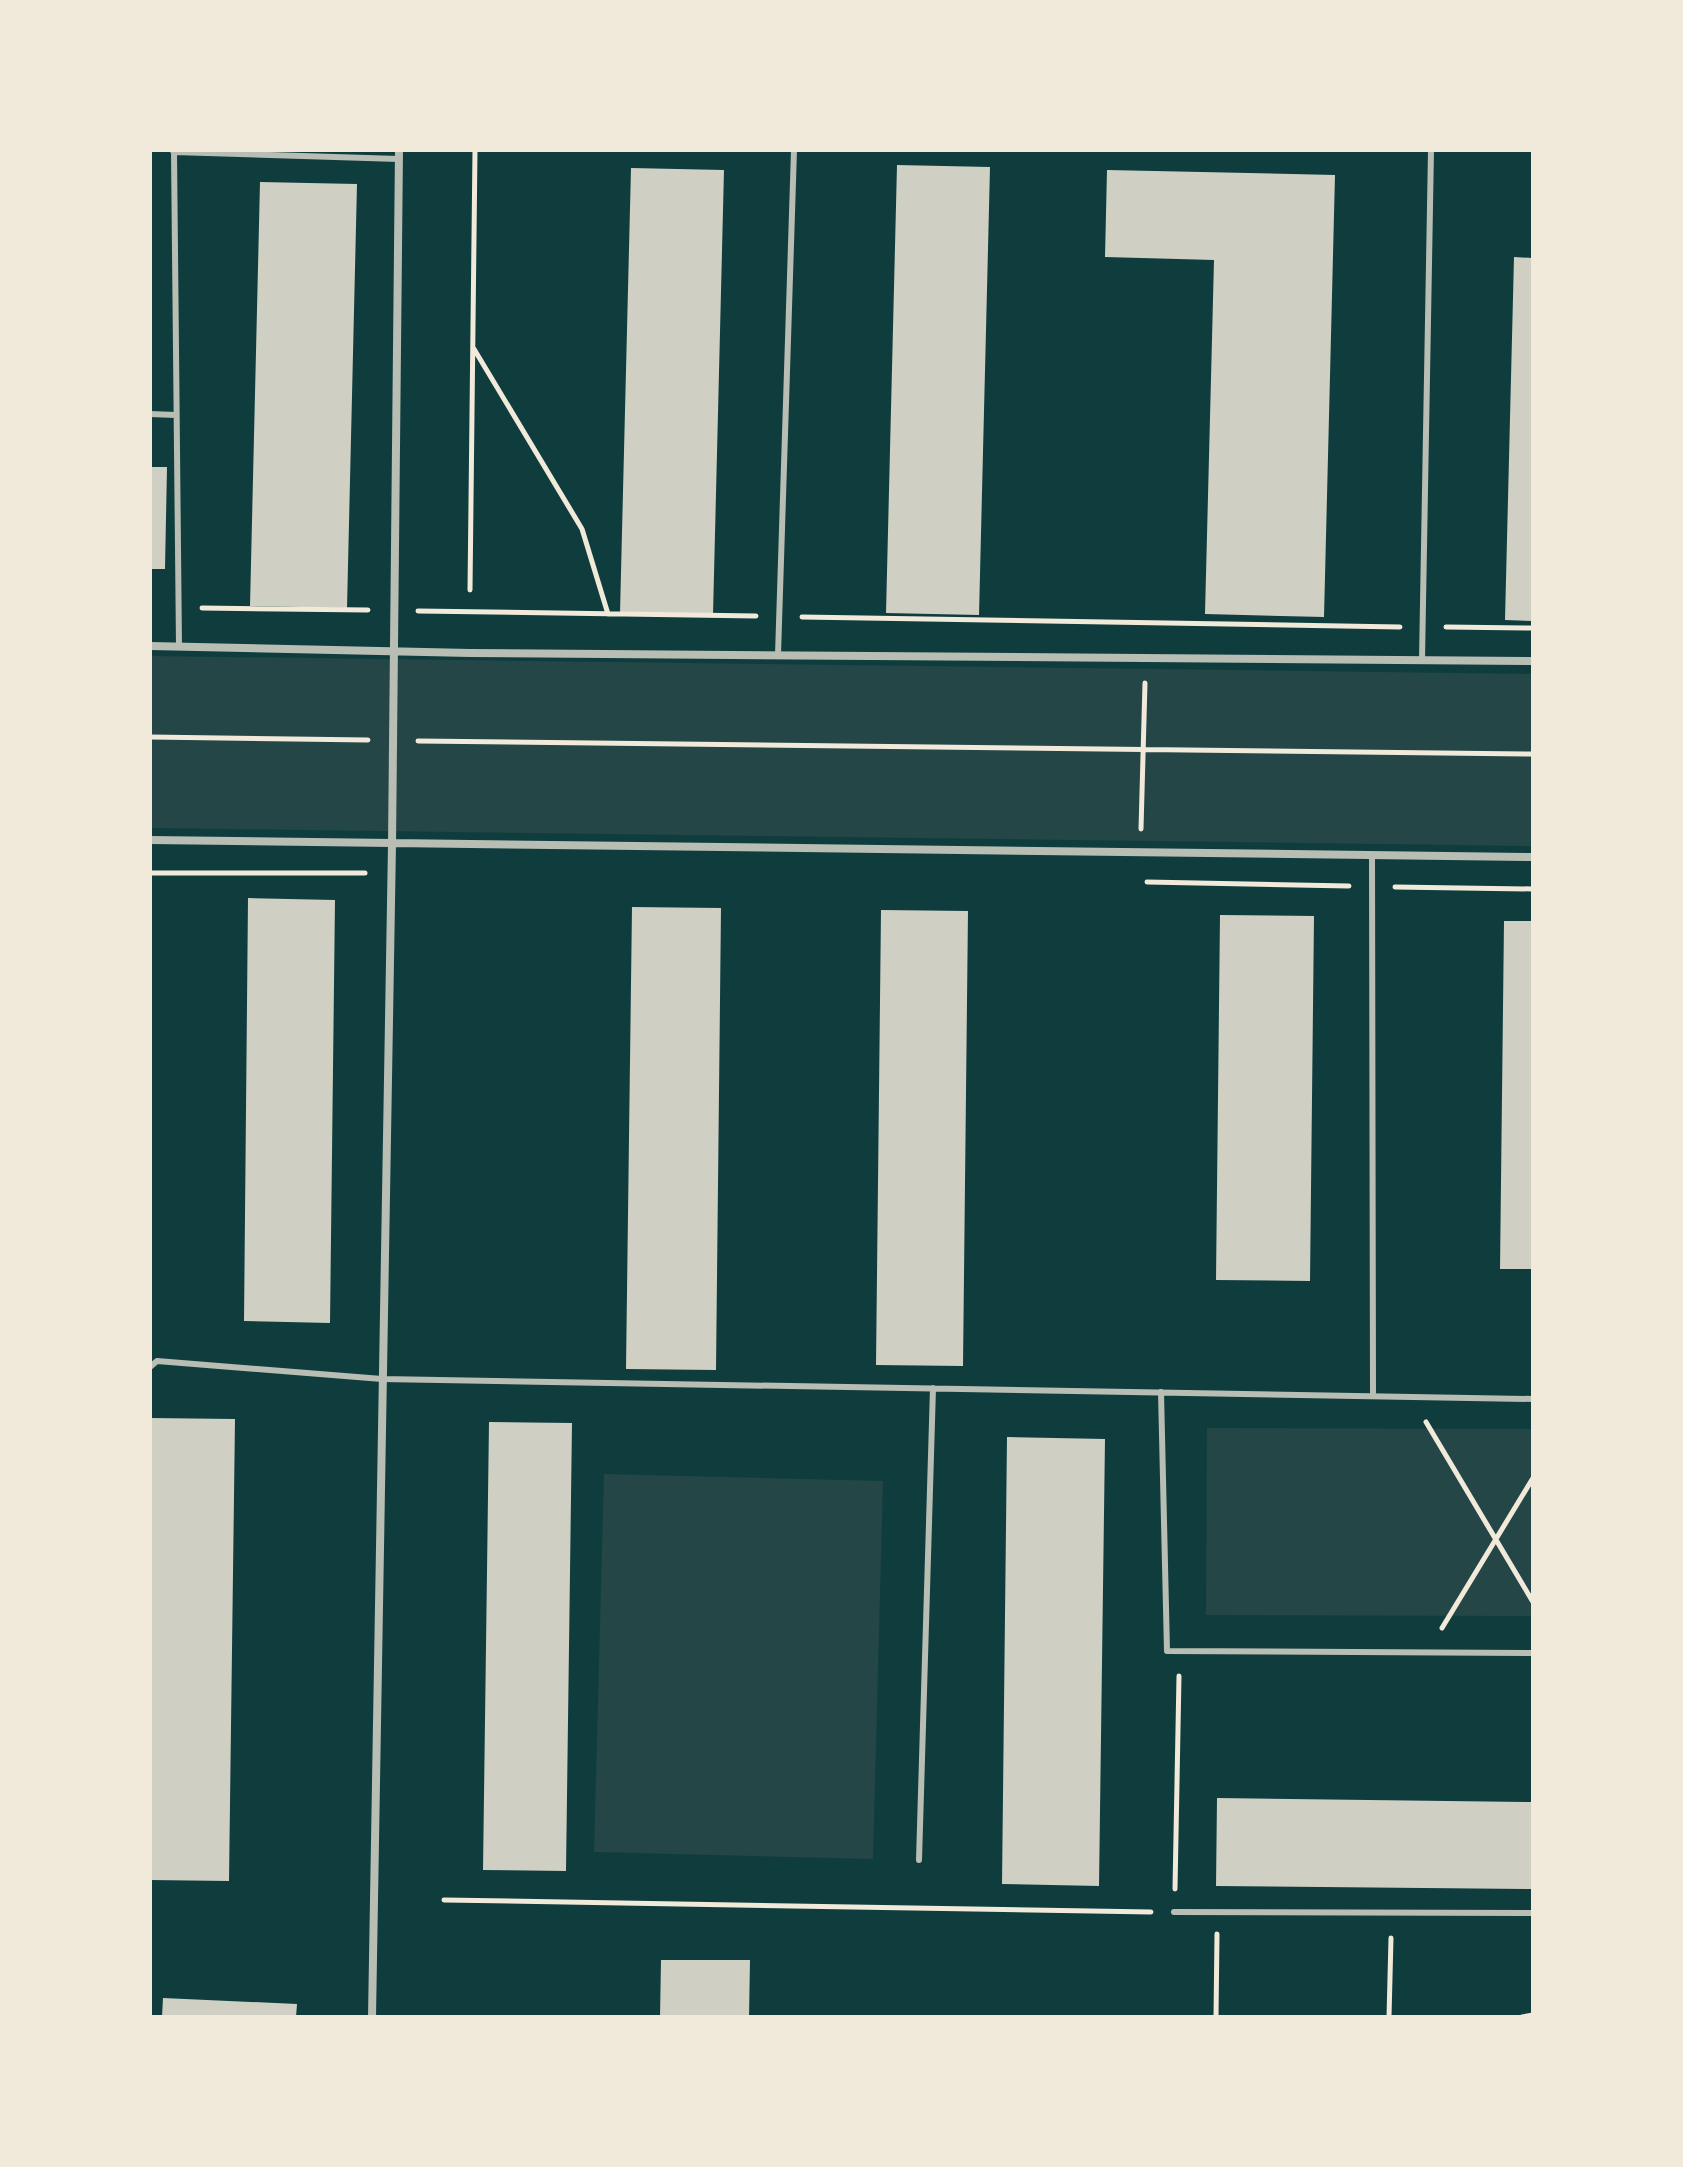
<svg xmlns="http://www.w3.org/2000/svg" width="1683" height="2167" viewBox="0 0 1683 2167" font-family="Helvetica,sans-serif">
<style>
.green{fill:#244646}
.building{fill:#cfcfc3}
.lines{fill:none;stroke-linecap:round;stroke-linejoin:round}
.path{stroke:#f1e9da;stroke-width:5}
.service{stroke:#b8beb3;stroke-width:6}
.minor{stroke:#b8beb3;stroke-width:8}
</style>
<rect width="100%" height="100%" fill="#0f3d3e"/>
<path class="green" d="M150,656l1383,18v172l-1383,-18z
M1207,1428l326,1v187l-327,-1z
M604,1474l279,7 -10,378 -279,-7z"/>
<path class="building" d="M897,165l93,2 -11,448 -93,-2z
M631,168l93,2 -11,445 -93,-2z
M1107,170l228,5 -11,442 -119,-3 9,-354 -109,-3z
M260,182l97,2 -10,424 -97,-2z
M1514,257l19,1v363l-28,-1z
M150,467h17l-2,102h-15z
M248,898l87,2 -5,423 -86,-2z
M632,907l89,1 -5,462 -90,-1z
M881,910l87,1 -5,455 -87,-1z
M1220,915l94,1 -4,365 -94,-1z
M1504,921h29v348h-33z
M150,1418l85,1 -6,462 -79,-1z
M489,1422l83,1 -6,448 -83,-1z
M1007,1437l98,2 -6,447 -97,-2z
M1217,1798l316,4v87l-317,-3z
M661,1960h89l-1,57h-89z
M163,1998l134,6 -1,13h-134z"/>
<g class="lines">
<path class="path" d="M474,349l108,180 26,85
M470,590l5,-440
M202,608l166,2
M418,611l338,5
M802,617l598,10
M1446,627l87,1
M150,737l218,3
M418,741l1115,13
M1141,829l4,-146
M150,873h215
M1147,882l202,4
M1395,887l138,2
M1426,1422l107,180
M1442,1628l91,-150
M1175,1889l4,-213
M444,1900l707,12
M1216,2017l1,-83
M1389,2017l2,-79
M1522,2017l11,-2"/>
<path class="service" d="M172,150l2,2 225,7
M174,152l5,495
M150,414l26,1
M778,655l16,-505
M1422,660l9,-510
M1372,856l1,540
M150,1367l7,-6 225,18 1151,20
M1161,1392l6,259 366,2
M919,1860l14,-472
M1174,1912l359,1"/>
<path class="minor" d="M150,646l320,7 1063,8
M150,840l1383,17
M372,2017l20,-1173 7,-694"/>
</g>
<rect width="1683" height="2167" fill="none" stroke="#f1e9da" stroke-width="304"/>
</svg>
